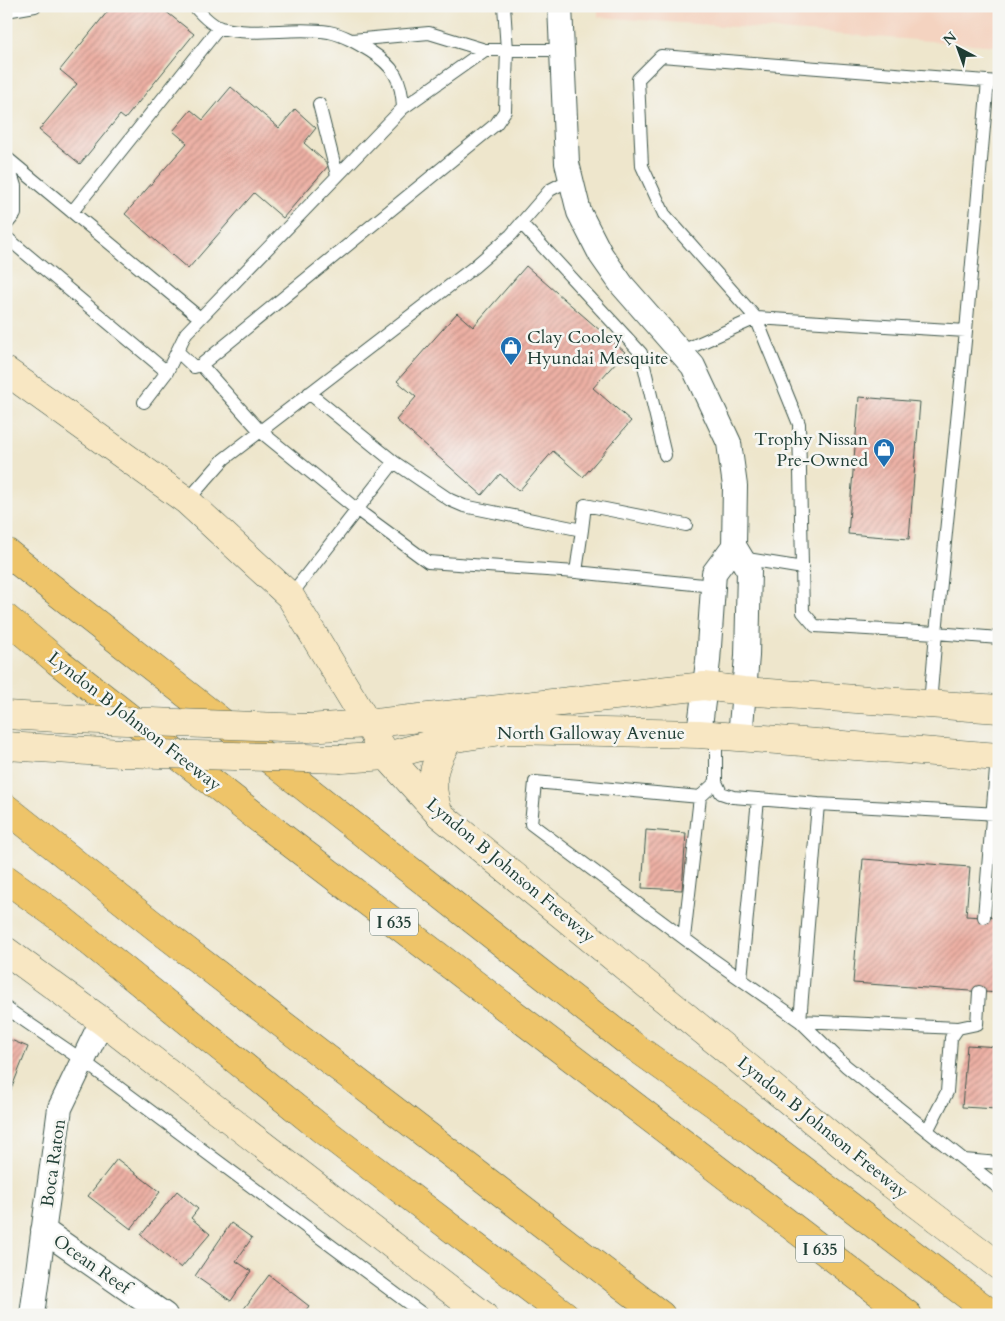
<svg xmlns="http://www.w3.org/2000/svg" width="1005" height="1321" viewBox="0 0 1005 1321" font-family="Cardo,serif">
<style>
.built{fill:#f4d3c0}
.building{fill:url(#building-hatch)}
.lines{fill:none;stroke-linecap:round;stroke-linejoin:round}
.lane-casing{stroke:#3e564b;stroke-width:14}
.street-casing{stroke:#3e564b;stroke-width:26}
.secondary-casing{stroke:#3e564b;stroke-width:29}
.highway-casing{stroke:#3e564b;stroke-width:29}
.lane{stroke:#fff;stroke-width:12}
.street{stroke:#fff;stroke-width:24}
.secondary{stroke:#f8e7c3;stroke-width:28}
.highway{stroke:#eec469;stroke-width:28}
.secondary-bridge-casing{stroke:#3e564b;stroke-width:29;stroke-linecap:butt}
.secondary-bridge{stroke:#f8e7c3;stroke-width:28}
.labels{text-anchor:middle;stroke-width:5;stroke-linejoin:round;paint-order:stroke}
.shield{fill:#f6f6f2;stroke:#60746d;stroke-width:1}
.shield-label{font-size:16px;font-weight:bold;fill:#1f3d34}
.poi-label{font-size:18px;fill:#1f3d34;stroke:#f6f6f2;text-anchor:start}
.street-label{font-size:18px;fill:#1f3d34;stroke:#f6f6f2}
</style>
<defs>
<pattern id="building-hatch" width="6" height="6" patternUnits="userSpaceOnUse" patternTransform="scale(1.25)"><rect width="6" height="6" fill="#edb0a4"/><path d="M-1 1l2-2M0 6l6-6M5 7l2-2" fill="none" stroke="#bf9086"/></pattern>
</defs>
<rect width="100%" height="100%" fill="#f6f6f2"/>
<filter id="ink" filterUnits="userSpaceOnUse"><feTurbulence type="fractalNoise" baseFrequency=".02" numOctaves="2"/><feDisplacementMap in="SourceGraphic" scale="10" xChannelSelector="R" yChannelSelector="G"/><feConvolveMatrix kernelMatrix="1 2 1 2 8 2 1 2 1" color-interpolation-filters="sRGB"/></filter>
<filter id="wash" filterUnits="userSpaceOnUse"><feTurbulence type="fractalNoise" baseFrequency=".0096" numOctaves="4" result="noise"/><feDisplacementMap in="SourceGraphic" scale="20" xChannelSelector="R" yChannelSelector="G"/><feGaussianBlur stdDeviation="1.12" result="paint"/><feColorMatrix in="noise" values="0 0 0 0 0 0 0 0 0 0 0 0 0 0 0 0 0 1.4 0 .05"/><feComposite in="paint" operator="in"/></filter>
<g filter="url(#wash)">
<rect width="100%" height="100%" fill="#eee6cc"/>
<path class="built" d="M598,6h401v40l-401,-29z"/>
<g id="blocks">
<path class="building" d="M112,6h47l35,28 -69,85 -5,-4 -40,49 -41,-34 38,-46 -17,-14z
M231,87l48,41 16,-19 21,19 -12,15 25,22 -46,53 -29,-25 -66,76 -63,-55 62,-71 -14,-12 18,-21 12,10z
M526,266l99,86 -32,36 38,33 -48,56 -30,-26 -34,40 -19,-17 -18,21 -86,-75 20,-23 -19,-16 60,-68 16,14z
M859,397l61,5 -11,137 -61,-5z
M646,830l40,3 -4,57 -40,-2z
M863,859l107,8 -4,49 33,2v75l-146,-10z
M6,1038l22,9 -18,45 -4,-1z
M967,1045l32,2 -2,62 -35,-2z
M117,1159l43,33 -29,37 -43,-33z
M177,1191l21,18 -7,9 19,16 -29,34 -40,-33z
M231,1223l21,15 -16,23 15,10 -20,30 -36,-25z
M269,1275l40,31 -7,9h-53l-6,-5z"/>
</g>
</g>
<g filter="url(#ink)">
<use href="#blocks" fill-opacity="0" stroke="#3e564b" stroke-width="1"/>
<g class="lines">
<g class="lane-casing">
<path id="lane" d="M6,11l29,-5
M352,40l77,-7 56,17
M319,104l18,71
M403,108l82,-58h77
M6,158l9,28v28l-9,11
M7,158l193,160
M72,212l147,-184
M521,223l120,130 24,102
M6,237l161,135
M966,331l22,-250
M178,352l16,15 7,-2 295,-241 9,-13 2,-61 -3,-44
M680,352l76,-34 210,13 -30,302 63,5
M201,365l59,66 96,78 72,53 148,10
M309,393l85,69
M144,402l23,-30 19,-39 217,-225c-1,-28 -9,-42 -33,-57 -13,-8 -26,-16 -41,-19 -34,-6 -74,5 -108,-4 -10,-3 -20,-14 -27,-22
M187,501l37,-42 250,-192 37,-32 39,-45 21,-11
M582,530l3,-25 101,20
M741,558l62,10
M290,596l104,-134 56,38 14,6 118,24 -6,42 137,14
M930,704l6,-71 -121,-7 -12,-14 -4,-188 -43,-106 -92,-104 -22,-48 -4,-87 23,-23 338,26
M716,735v47l5,11 12,4 85,7 -18,217 46,45 153,122
M716,782l-16,15 -165,-15 -4,42 174,130 95,67 158,7
M818,804l181,10
M984,917l13,-160
M684,938l16,-141
M741,979l17,-180
M6,1008l76,52 342,255
M927,1131l20,-39 4,-54 7,-10 19,-4 2,-32
M964,1160l35,3"/>
</g>
<g class="street-casing">
<path id="street" d="M560,6l7,157 12,49 22,43 21,30 71,81 36,77 6,43 -1,60 15,25 -2,85 -7,81
M699,734l9,-73 6,-88 20,-27
M43,1230l122,85
M32,1315l28,-207 42,-87"/>
</g>
<g class="secondary-casing">
<path id="secondary" d="M6,371l181,130 103,95 97,160 52,58 439,360 121,92
M6,715l68,4
M308,728l58,-4 338,-38 39,5 256,18
M6,746l115,7
M342,759l45,-3 62,-17 59,-9 191,4 300,23
M439,814c-11,-33 -7,-47 10,-75
M6,951l96,70 381,294"/>
</g>
<g class="highway-casing">
<path id="highway" d="M6,552l622,490 105,75 260,198
M6,618l51,43 215,168 636,486
M6,808l155,123 500,384
M6,879l53,38 265,214 241,184"/>
</g>
<use href="#lane" class="lane"/>
<use href="#street" class="street"/>
<use href="#secondary" class="secondary"/>
<use href="#highway" class="highway"/>
<g class="secondary-bridge-casing">
<path id="secondary-bridge" d="M74,719l234,9
M121,753l221,6"/>
</g>
<use href="#secondary-bridge" class="secondary-bridge"/>
</g>
</g>
<defs>
<g id="shop-pin" transform="scale(1.125)"><path d="M0 17L-7.5 6A9.5 9.5 0 1 1 7.5 6Z" fill="#1f6fb2" stroke="#f6f6f2"/><path d="M-5-2.5h2.3a2.7 3.5 0 0 1 5.4 0H5L5.5 6h-11ZM-1.5-2.5h3a1.5 2.3 0 0 0-3 0Z" fill="#fff"/></g>
</defs>
<g fill-rule="evenodd">
<use href="#shop-pin" x="511" y="347"/>
<use href="#shop-pin" x="884" y="449"/>
</g>
<g class="labels">
<g class="shield">
<rect x="370" y="908.5" width="48" height="27" rx="4"/>
<rect x="796" y="1235.5" width="48" height="27" rx="4"/>
</g>
<g class="shield-label">
<text x="394" y="928">I 635</text>
<text x="820" y="1255">I 635</text>
</g>
<g class="poi-label">
<text x="527" y="343">Clay Cooley<tspan x="527" dy="21">Hyundai Mesquite</tspan></text>
<text x="868" y="445" text-anchor="end">Trophy Nissan<tspan x="868" dy="21">Pre-Owned</tspan></text>
</g>
<g class="street-label">
<text transform="translate(135 721) rotate(38)" y="6">Lyndon B Johnson Freeway</text>
<text x="591" y="739">North Galloway Avenue</text>
<text transform="translate(511 870) rotate(40)" y="6">Lyndon B Johnson Freeway</text>
<text transform="translate(823 1127) rotate(39)" y="6">Lyndon B Johnson Freeway</text>
<text transform="translate(53 1163) rotate(-82)" y="6">Boca Raton</text>
<text transform="translate(92 1264) rotate(35)" y="6">Ocean Reef</text>
</g>
</g>
<rect width="1005" height="1321" fill="none" stroke="#f6f6f2" stroke-width="25"/>
<g transform="translate(958 48) rotate(319)" stroke="#f6f6f2" stroke-width="4" paint-order="stroke">
<path d="M0-4L9 19L0 12L-9 19Z" fill="#1f3d34"/>
<text y="-8" font-size="14" font-weight="bold" text-anchor="middle" fill="#1f3d34">N</text>
</g>
</svg>
